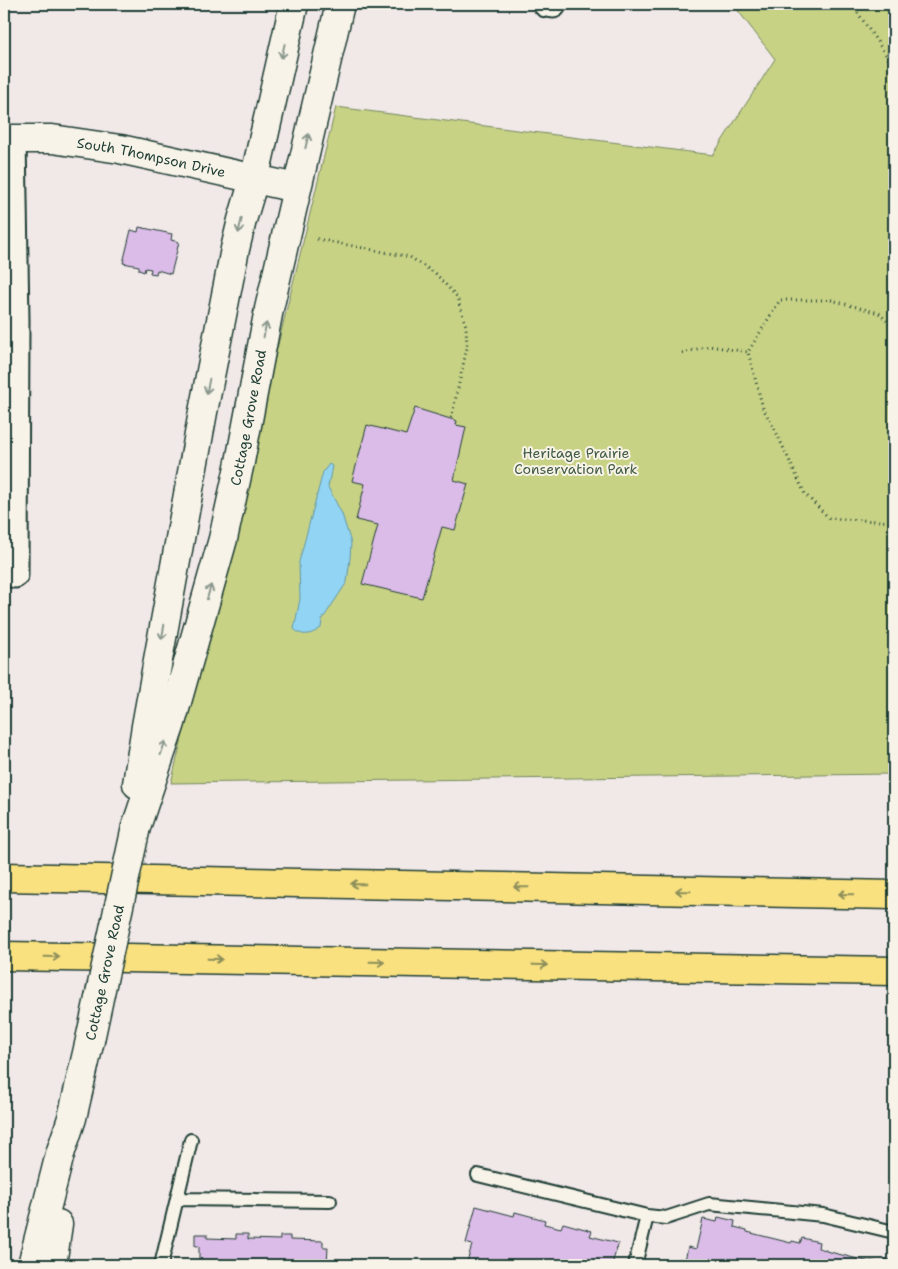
<svg xmlns="http://www.w3.org/2000/svg" width="898" height="1269" viewBox="0 0 898 1269" font-family="'Shantell Sans',sans-serif">
<style>
.green{fill:#c7d285;stroke:#73885c}
.water{fill:#92d4f3;stroke:#6498a7}
.building{fill:#dbbbe7;stroke:#1f3d34}
.lines{fill:none;stroke-linecap:round;stroke-linejoin:round}
.service-casing{stroke:#1f3d34;stroke-width:16}
.minor-casing{stroke:#1f3d34;stroke-width:29}
.tertiary-casing{stroke:#1f3d34;stroke-width:31}
.secondary-casing{stroke:#1f3d34;stroke-width:31}
.motorway-casing{stroke:#1f3d34;stroke-width:31}
.path{stroke:#1f3d34;stroke-width:3;stroke-dasharray:1 4;stroke-linecap:butt}
.service{stroke:#f7f3e8;stroke-width:12}
.minor{stroke:#f7f3e8;stroke-width:25}
.tertiary{stroke:#f7f3e8;stroke-width:28}
.secondary{stroke:#f7f3e8;stroke-width:28}
.motorway{stroke:#fae180;stroke-width:28}
.secondary-bridge-casing{stroke:#1f3d34;stroke-width:31;stroke-linecap:butt}
.secondary-bridge{stroke:#f7f3e8;stroke-width:28}
.oneway{stroke:#8b988e}
.oneway2{stroke:#8c8f5a}
.labels{text-anchor:middle;stroke-width:4;stroke-linejoin:round;paint-order:stroke}
.street-label{font-size:14px;fill:#1f3d34;stroke:#f7f3e8}
.park-label{font-size:14px;fill:#415b44;stroke:#f7f3e8}
</style>
<rect width="100%" height="100%" fill="#f1e8e8"/>
<filter id="ink" filterUnits="userSpaceOnUse"><feTurbulence type="fractalNoise" baseFrequency=".02" numOctaves="2"/><feDisplacementMap in="SourceGraphic" scale="10" xChannelSelector="R" yChannelSelector="G"/><feConvolveMatrix kernelMatrix="1 2 1 2 8 2 1 2 1" color-interpolation-filters="sRGB"/></filter>
<g filter="url(#ink)">
<path class="green" d="M733,4h161v770l-723,9 165,-676 377,48 62,-96z"/>
<path class="water" d="M329,464l3,2 -4,21 14,27 9,29 -1,15 -3,24 -25,38 -1,8c-9,6 -18,10 -27,1l6,-30 -1,-37 24,-90z"/>
<path class="building" d="M139,227l33,7 -1,6 8,2 -8,32 -14,-4 -1,4 -6,-1 1,-4 -6,-1 -1,4 -5,-2v-4l-16,-3 8,-33 7,2z
M415,408l42,13 -1,4 10,2 -12,53 14,4 -13,46 -13,-3 -20,71 -60,-14 16,-59 -22,-5 9,-36 -13,-3 15,-56 39,10z
M476,1206l38,10 1,-4 30,8 -1,4 17,4 2,-5 29,8 -2,5 28,7 -6,22h-146l6,-20 -6,-2z
M718,1217l17,4 -1,6 13,3v2l44,11 1,-2 8,2 2,-5 17,4 -1,6 8,2v1l44,11 1,-1 12,3 2,-5 9,2v4h-216l2,-7 5,2 3,-13 8,2 7,-30 14,3z
M195,1234h12v4l29,1v-5h12v5l32,1v-4h10v4l33,1v6h5l-1,18h-128v-19h-4z"/>
<g class="lines">
<g class="service-casing">
<path id="service" d="M478,1175l169,41 19,2 43,-14 114,11 71,17
M177,1199l153,2
M161,1265l30,-125
M635,1265l12,-49"/>
</g>
<g class="minor-casing">
<path id="minor" d="M546,4l7,1
M13,139l3,181 -1,255"/>
</g>
<g class="tertiary-casing">
<g id="tertiary">
<path id="s1" d="M4,139h48l68,10 176,39"/>
</g>
</g>
<g class="secondary-casing">
<g id="secondary">
<path d="M137,784l9,-58 57,-314 32,-163 7,-29 12,-40 40,-176"/>
<path id="s2" d="M136,827l35,-104 52,-184 17,-77 29,-153 71,-305"/>
<path d="M32,1265l28,-111 12,-36 18,-78"/>
<path d="M52,1265l6,-41"/>
</g>
</g>
<g class="motorway-casing">
<path id="motorway" d="M4,877l890,18
M4,956l890,15"/>
</g>
<path class="path" d="M852,4l42,63
M317,239l93,18 26,17 21,23 9,29 1,22 -16,71
M894,328l-15,-15 -48,-13h-51l-32,52 15,56 14,26 28,60 24,24 65,4
M682,353l27,-7 39,6"/>
<use href="#service" class="service"/>
<use href="#minor" class="minor"/>
<use href="#tertiary" class="tertiary"/>
<use href="#secondary" class="secondary"/>
<use href="#motorway" class="motorway"/>
<g class="secondary-bridge-casing">
<g id="secondary-bridge">
<path id="s3" d="M90,1040l46,-213"/>
</g>
</g>
<use href="#secondary-bridge" class="secondary-bridge"/>
</g>
<defs><path id="oneway-shaft" d="M-6 0H5M1.5-3L5.5 0L1.5 3" fill="none" stroke-width="1.6" stroke-linecap="round" stroke-linejoin="round" transform="scale(1.25)"/></defs>
<g class="oneway">
<use href="#oneway-shaft" transform="translate(283 51) rotate(103)"/>
<use href="#oneway-shaft" transform="translate(307 141) rotate(-77)"/>
<use href="#oneway-shaft" transform="translate(240 226) rotate(103)"/>
<use href="#oneway-shaft" transform="translate(265 330) rotate(-79)"/>
<use href="#oneway-shaft" transform="translate(208 386) rotate(101)"/>
<use href="#oneway-shaft" transform="translate(209 592) rotate(-74)"/>
<use href="#oneway-shaft" transform="translate(163 632) rotate(100)"/>
<use href="#oneway-shaft" transform="translate(163 748) rotate(-71)"/>
</g>
<g class="oneway2">
<use href="#oneway-shaft" transform="translate(358 884) rotate(-179)"/>
<use href="#oneway-shaft" transform="translate(521 887) rotate(-179)"/>
<use href="#oneway-shaft" transform="translate(683 891) rotate(-179)"/>
<use href="#oneway-shaft" transform="translate(846 894) rotate(-179)"/>
<use href="#oneway-shaft" transform="translate(52 957) rotate(1)"/>
<use href="#oneway-shaft" transform="translate(215 959) rotate(1)"/>
<use href="#oneway-shaft" transform="translate(377 962) rotate(1)"/>
<use href="#oneway-shaft" transform="translate(540 965) rotate(1)"/>
</g>
</g>
<g class="labels">
<g class="street-label">
<text dy="5" stroke="none"><textPath href="#s1" startOffset="149">South Thompson Drive</textPath></text>
<text dy="5" stroke="none"><textPath href="#s2" startOffset="425">Cottage Grove Road</textPath></text>
<text dy="5" stroke="none"><textPath href="#s3" startOffset="69">Cottage Grove Road</textPath></text>
</g>
<g class="park-label">
<text x="576" y="458">Heritage Prairie<tspan x="576" dy="16">Conservation Park</tspan></text>
</g>
</g>
<rect width="898" height="1269" fill="none" stroke="#f7f3e8" stroke-width="20"/>
<rect x="10" y="10" width="878" height="1249" fill="none" stroke="#1f3d34" stroke-width="2" filter="url(#ink)"/>
</svg>
